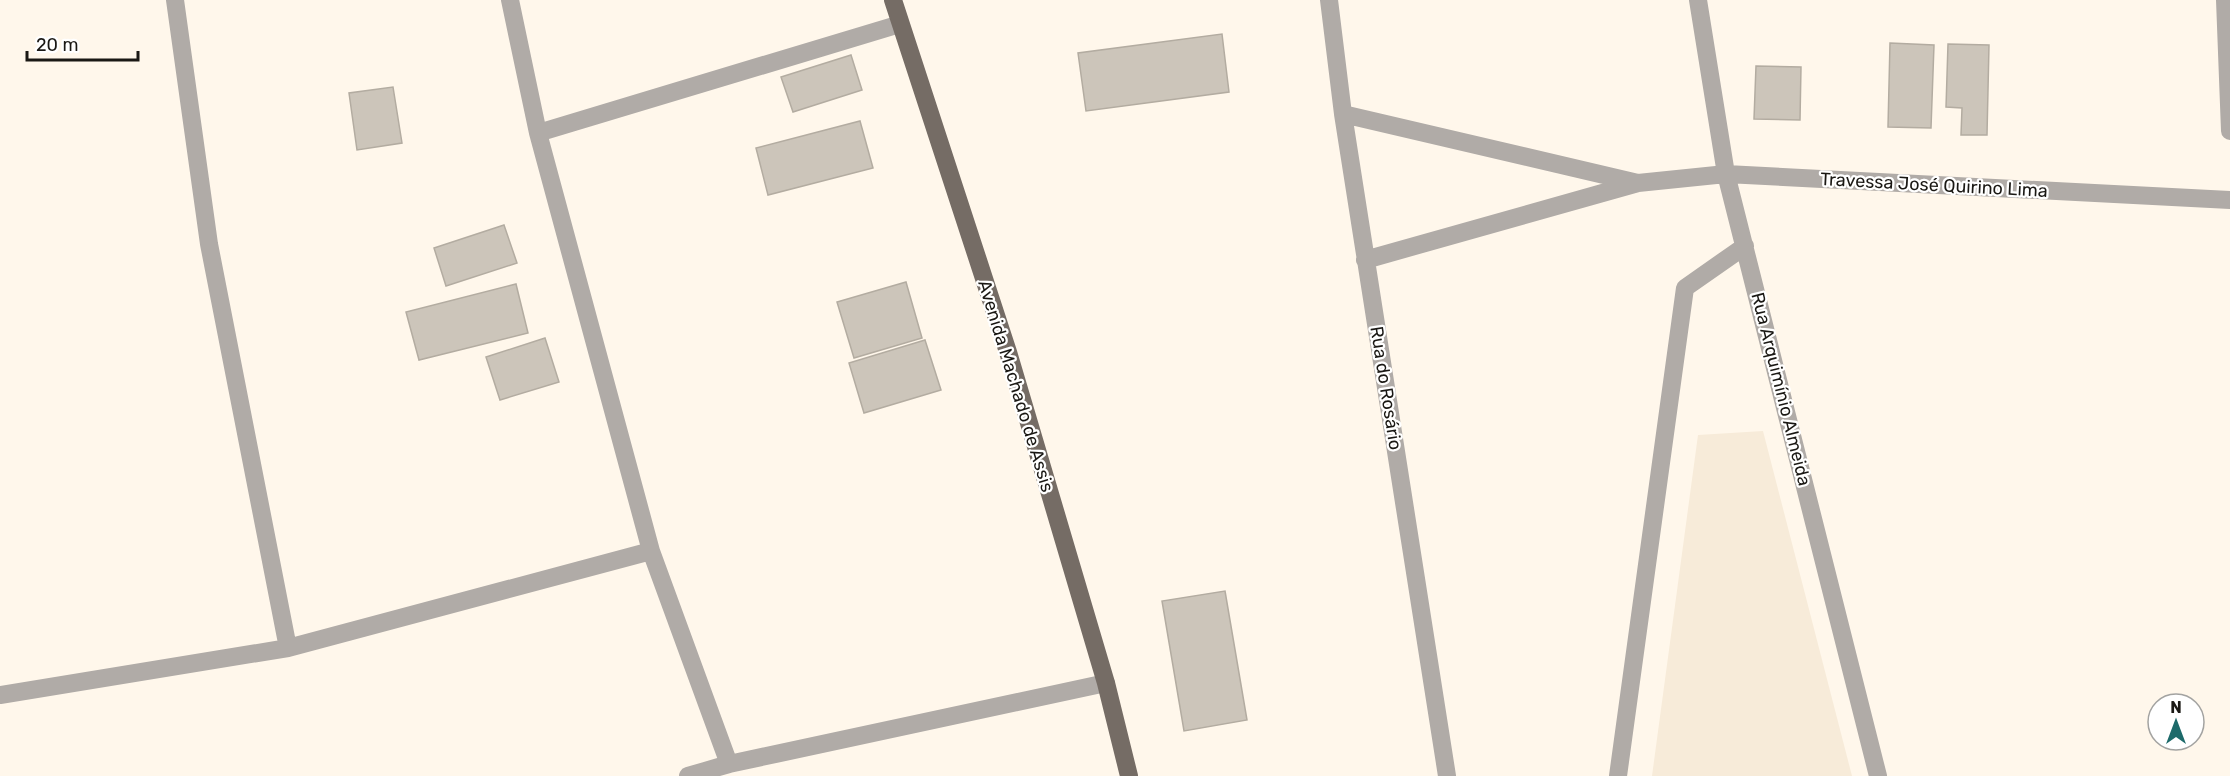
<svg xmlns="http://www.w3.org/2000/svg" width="2230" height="776" viewBox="0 0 2230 776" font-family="Rubik,sans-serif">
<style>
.built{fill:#f7ebd9}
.building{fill:#ccc5ba;stroke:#b3aca1;stroke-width:1.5}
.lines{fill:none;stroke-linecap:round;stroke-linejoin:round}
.street{stroke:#b0aba7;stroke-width:18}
.primary{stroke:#756c65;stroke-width:18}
.labels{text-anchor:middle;stroke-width:4.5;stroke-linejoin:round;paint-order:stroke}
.street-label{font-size:18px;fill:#1a1814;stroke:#fff}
</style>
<rect width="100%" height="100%" fill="#fff7eb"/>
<path class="built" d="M1763,431l89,345h-200l46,-341z"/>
<path class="building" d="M1222,34l7,58 -143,19 -8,-58z
M1890,43l44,2 -3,83 -43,-1z
M1948,44l41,1 -2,90h-26l1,-27 -16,-1z
M851,55l11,35 -69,22 -12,-35z
M1756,66l45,1 -1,53 -46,-1z
M393,87l9,56 -45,7 -8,-57z
M860,121l13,47 -105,27 -12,-47z
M504,225l13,38 -71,23 -12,-38z
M906,282l16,56 -68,20 -17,-56z
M516,284l12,49 -109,27 -13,-48z
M545,338l14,44 -59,18 -14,-43z
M925,340l16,50 -77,23 -15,-50z
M1225,591l22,129 -63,11 -22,-130z"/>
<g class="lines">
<path class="street" d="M175,0l34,244 79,404
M510,0l28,133 113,418 78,213
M1329,0l14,114 104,662
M1698,0l28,174 152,602
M2225,0l5,131
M1343,114l295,69 -273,77
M538,133l362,-109
M1638,183l88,-9 504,26
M0,695l288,-47 363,-97
M688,776l41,-12 377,-81
M1618,776l67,-488 60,-42"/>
<path class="primary" d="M893,0l115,352 98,331 23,93"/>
</g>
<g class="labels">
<g class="street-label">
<text transform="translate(1934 185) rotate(3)" y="6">Travessa José Quirino Lima</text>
<text transform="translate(1016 386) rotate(73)" y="6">Avenida Machado de Assis</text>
<text transform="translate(1386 388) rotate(81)" y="6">Rua do Rosário</text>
<text transform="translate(1781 389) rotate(76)" y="6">Rua Arquimínio Almeida</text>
</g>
</g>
<g transform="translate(2176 722)"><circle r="28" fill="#ffffff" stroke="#a3a3a1" stroke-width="1.5"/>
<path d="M0-4.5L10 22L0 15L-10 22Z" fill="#1d6a6a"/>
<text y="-9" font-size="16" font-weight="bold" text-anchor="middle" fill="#1a1814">N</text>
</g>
<path d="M27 51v9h111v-9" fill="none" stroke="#1a1814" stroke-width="3"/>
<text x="36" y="51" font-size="18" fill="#1a1814" stroke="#ffffff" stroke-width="4.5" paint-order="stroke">20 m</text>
</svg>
